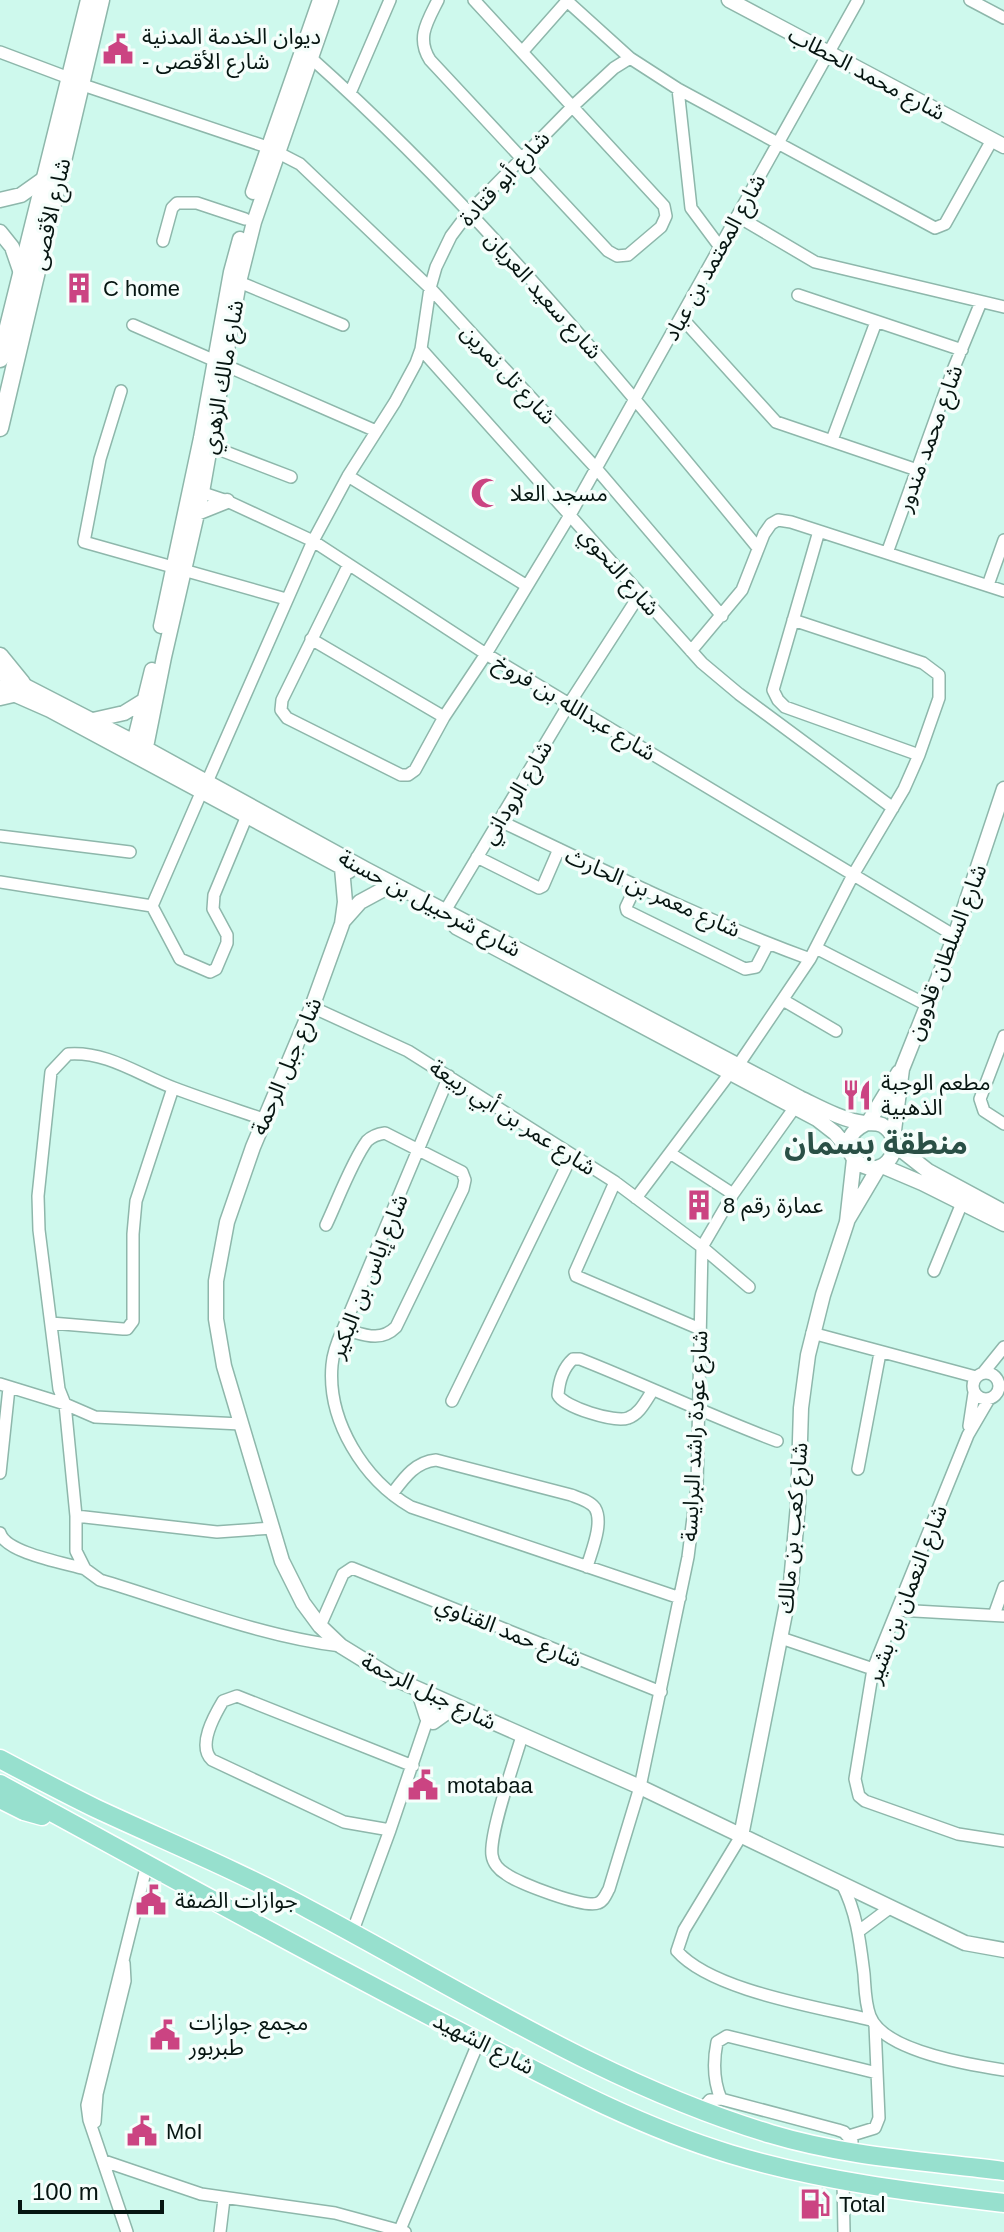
<svg xmlns="http://www.w3.org/2000/svg" width="1004" height="2232" viewBox="0 0 1004 2232" font-family="Arial,'Noto Sans Arabic',sans-serif">
<style>
.lines{fill:none;stroke-linecap:round;stroke-linejoin:round}
.minor-casing{stroke:#8eb7ab;stroke-width:14}
.tertiary-casing{stroke:#8eb7ab;stroke-width:17}
.secondary-casing{stroke:#8eb7ab;stroke-width:19}
.trunk-casing{stroke:#fff;stroke-width:21}
.minor{stroke:#fff;stroke-width:11}
.tertiary{stroke:#fff;stroke-width:14}
.secondary{stroke:#fff;stroke-width:16}
.trunk{stroke:#97e0ce;stroke-width:18}
.labels{text-anchor:middle;stroke-width:7;stroke-linejoin:round;paint-order:stroke}
.poi-label{font-size:22px;fill:#061511;stroke:#f5fefb;text-anchor:start}
.street-label{font-size:22px;fill:#061511;stroke:#f5fefb}
.district-label{font-size:30px;font-weight:bold;fill:#2a5046;stroke:#f5fefb}
</style>
<rect width="100%" height="100%" fill="#cef9ed"/>
<g class="lines">
<g class="minor-casing">
<path id="minor" d="M438,0c-11,22 -22,38 -8,60l178,191 9,5 11,-1 33,-28 5,-11 -2,-10 -190,-206
M970,0l34,18
M0,52l69,26
M522,52l45,-51 63,57 48,31 257,139 10,-4 47,-84
M311,58c166,148 307,319 447,490
M80,84l187,63 33,17 130,124 165,179 127,149
M678,89l13,119 29,39
M350,93l40,-93
M737,216l78,46 189,45
M163,241l9,-33 5,-5h20l48,16
M239,282l104,43
M798,295l164,55
M681,317l95,105 141,48
M133,325l243,106
M421,349l281,314 37,31 154,114
M121,391l-21,68 -16,83 202,57
M832,440l44,-118
M210,446l81,31
M348,476l179,110
M194,490l33,11 86,40 173,113 469,282
M819,531l-46,159 5,10 7,7 134,48
M887,553l66,-183 28,-68
M348,566l-66,134 -1,10 6,8 114,57h7l7,-5 29,-53 42,-63 84,-139 288,-515
M988,585l16,-45
M311,639l133,78
M691,651l51,-61 22,-56 7,-10 7,-4 13,2 213,69
M207,782l106,-241 35,-65 47,-74 21,-39 5,-14 9,-61 6,-21 15,-31 18,-24 104,-106 41,-38 16,-10
M201,793l-49,113 28,53 30,13 6,-3 11,-26v-8l-14,-26 1,-14 32,-77
M498,820c103,49 205,100 312,139
M0,836l130,16
M477,857l62,31 4,-2 16,-37
M0,882l152,24
M636,886l-10,21 1,4 118,58 11,-2 12,-23
M445,911l124,-207 71,-110
M816,948l111,57
M783,1000l53,31
M312,1007l96,44 207,131 87,65 47,40
M1004,1036l-24,63 4,12 20,13
M739,1064l71,-105 43,-84 51,-86 15,-34 20,-57v-23l-16,-12 -130,-43
M449,1076l-106,253c-5,11 -10,23 -11,36 -5,56 32,115 79,142l269,91
M670,1153l63,41
M615,1182l-40,90 1,4 124,53
M636,1198l94,-125
M326,1225c11,-23 26,-64 41,-84 5,-5 11,-7 18,-8l77,39 3,8 -2,9 -67,138c-16,16 -33,7 -53,2
M934,1271l28,-68
M51,1323l72,6h4l6,-8v-87l3,-33 37,-113
M812,1333l164,44
M983,1373l21,-26
M973 1386a13 13 0 1 1 26 0a13 13 0 1 1-26 0Z
M0,1384l65,20 11,112v35l9,18 15,11c77,23 162,57 241,66
M653,1390c-7,10 -13,24 -25,28 -13,5 -64,-11 -70,-23 1,-14 5,-27 15,-36h7c66,26 130,57 197,82
M989,1399l-21,36 -95,234 -18,110 4,17 6,5 93,33 46,7
M452,1401l120,-246
M241,1424l-146,-7 -30,-13 -6,-15 -20,-159 -1,-34 13,-124 17,-18c39,-3 71,21 106,34 29,11 60,21 89,31
M969,1426l5,-33
M858,1469l22,-116
M0,1473l9,-85
M392,1494c12,-16 23,-32 44,-34l135,35c8,3 19,6 24,13 9,15 -4,44 -8,59
M76,1516l141,16 56,-4
M0,1533c6,20 65,30 85,36
M897,1610l107,6
M994,1615l10,-28
M320,1626l23,-52 9,-6 309,124
M781,1638l92,31
M522,1736c-7,24 -33,98 -30,119 1,8 7,15 14,19 12,9 79,35 92,29 6,-2 8,-9 11,-14l31,-102 48,-230 9,-71 5,-239 31,-53 62,-87
M390,1830l-46,-8 -132,-62c-15,-14 2,-44 11,-59l14,-5 176,70
M741,1836l-57,94 -7,21c35,40 142,56 194,69
M842,1884c15,29 18,58 22,90 1,13 1,29 6,42 13,35 101,49 134,54
M859,1931l32,-24
M352,1933l38,-103 45,-133
M721,2099c-8,-19 -8,-37 -4,-57l10,-6 150,37
M701,2110l9,-10 11,-1 117,31 6,2 8,9 -1,12
M95,2122l2,-28 28,-113 -1,-18
M849,2136l26,-8 4,-10 -4,-93
M104,2161l97,33 134,19 70,19
M843,2179l1,53
M127,2232l-38,-112 -2,-15 60,-241
M220,2232l4,-33
M399,2232l80,-191"/>
</g>
<g class="tertiary-casing">
<path id="tertiary" d="M729,0l275,146
M253,192l67,-192
M0,200l21,-5 24,-17
M0,232l12,15 9,26
M197,513l30,-12
M161,626l40,-188 30,-166 9,-33
M0,673l134,69 231,127 435,229c19,9 42,22 64,25 6,1 11,-1 18,2 5,3 10,8 11,14 2,6 1,13 -2,18 -19,32 -67,-13 -26,-33
M0,688l50,22 299,161
M93,720l31,-7 21,-13
M132,751l20,-81
M144,757l20,-100 38,-165 37,-210 15,-60 77,-222
M342,868l3,34 -3,22 -30,83 -59,140 -26,75 -11,59v38l8,47 58,195 21,42 17,23 21,20 52,32 247,109 325,156 39,7
M344,920l16,-18 24,-13
M456,927l361,192 18,14 15,18
M868,1123l31,-51
M893,1138l9,-69 53,-133 49,-147
M895,1145l33,26 76,41
M882,1166l40,17 82,41
M847,1221l32,-54
M418,1689l9,28
M433,1722l14,-10 12,-4
M741,1836l50,-253 7,-78 3,-97 7,-53 15,-60 24,-73 7,-63"/>
</g>
<g class="secondary-casing">
<path id="secondary" d="M0,359l89,-359
M0,428l101,-428
M0,656l22,27
M0,697l13,-3"/>
</g>
<g class="trunk-casing">
<path id="trunk" d="M0,1759c32,17 64,34 97,50 71,33 144,63 213,101 151,80 297,175 461,224 76,23 155,27 233,37
M0,1784c149,81 298,164 449,242 91,47 182,98 281,128 89,27 182,38 274,49
M0,1799l24,12 18,5"/>
</g>
<use href="#minor" class="minor"/>
<use href="#tertiary" class="tertiary"/>
<use href="#secondary" class="secondary"/>
<use href="#trunk" class="trunk"/>
</g>
<defs>
<g id="civic-bare" transform="scale(2.4)"><path d="M-.6-6.5H3V-4.5H.6V-3L4-1V1h2V6H-6V1h2V-1L-.6-3ZM-1.2 2.5V6h2.4V2.5Z" fill="#cb4482" stroke="#f5fefb" stroke-width="2.5" paint-order="stroke"/></g>
<g id="building-bare" transform="scale(2.4)"><path d="M-4-6H4V6H1V3H-1V6H-4ZM-2.5-4.3h1.7v1.8h-1.7ZM.8-4.3h1.7v1.8H.8ZM-2.5-1h1.7V.8h-1.7ZM.8-1h1.7V.8H.8Z" fill="#cb4482" stroke="#f5fefb" stroke-width="2.5" paint-order="stroke"/></g>
<g id="mosque-bare" transform="scale(2.4)"><path d="M3.5-4.9A6 6 0 1 0 3.5 4.9A5 5 0 1 1 3.5-4.9Z" fill="#cb4482" stroke="#f5fefb" stroke-width="2.5" paint-order="stroke"/></g>
<g id="restaurant-bare" transform="scale(2.4)"><path d="M-5-6h1v4h1v-4h1v4h1v-4h1v5L-1.5 .5V6h-2V.5L-5-1ZM5-6V6H3V1.5H1.5Q1.5-4 5-6Z" fill="#cb4482" stroke="#f5fefb" stroke-width="2.5" paint-order="stroke"/></g>
<g id="fuel-bare" transform="scale(2.4)"><path d="M-5.5-6h7V0h2V4h1.3V-2.5L3-4.5l.8-.8L6-3V5H2.5V1h-1V6h-7ZM-4.2-4.7v3.2H.2V-4.7Z" fill="#cb4482" stroke="#f5fefb" stroke-width="2.5" paint-order="stroke"/></g>
</defs>
<g fill-rule="evenodd">
<use href="#civic-bare" x="118" y="49"/>
<use href="#building-bare" x="79" y="288"/>
<use href="#mosque-bare" x="486" y="493"/>
<use href="#restaurant-bare" x="857" y="1095"/>
<use href="#building-bare" x="699" y="1205"/>
<use href="#civic-bare" x="423" y="1785"/>
<use href="#civic-bare" x="151" y="1900"/>
<use href="#civic-bare" x="165" y="2035"/>
<use href="#civic-bare" x="142" y="2131"/>
<use href="#fuel-bare" x="815" y="2204"/>
</g>
<g class="labels">
<g class="poi-label">
<text x="142" y="44">ديوان الخدمة المدنية<tspan x="142" dy="25">- شارع الأقصى</tspan></text>
<text x="103" y="296">C home</text>
<text x="510" y="501">مسجد العلا</text>
<text x="881" y="1090">مطعم الوجبة<tspan x="881" dy="25">الذهبية</tspan></text>
<text x="723" y="1213">عمارة رقم 8</text>
<text x="447" y="1793">motabaa</text>
<text x="175" y="1908">جوازات الضفة</text>
<text x="189" y="2030">مجمع جوازات<tspan x="189" dy="25">طبربور</tspan></text>
<text x="166" y="2139">MoI</text>
<text x="839" y="2212">Total</text>
</g>
<g class="street-label">
<text transform="translate(867 73) rotate(28)" y="8">شارع محمد الحطاب</text>
<text transform="translate(504 178) rotate(-47)" y="8">شارع أبو قتادة</text>
<text transform="translate(50 214) rotate(-77)" y="8">شارع الأقصى</text>
<text transform="translate(714 257) rotate(-61)" y="8">شارع المعتمد بن عباد</text>
<text transform="translate(544 295) rotate(48)" y="8">شارع سعيد العريان</text>
<text transform="translate(509 374) rotate(47)" y="8">شارع تل نمرين</text>
<text transform="translate(222 377) rotate(-80)" y="8">شارع مالك الزهري</text>
<text transform="translate(929 438) rotate(-70)" y="8">شارع محمد مندور</text>
<text transform="translate(620 571) rotate(49)" y="8">شارع النحوي</text>
<text transform="translate(575 707) rotate(31)" y="8">شارع عبدالله بن فروخ</text>
<text transform="translate(516 792) rotate(-59)" y="8">شارع الروداني</text>
<text transform="translate(653 892) rotate(24)" y="8">شارع معمر بن الحارث</text>
<text transform="translate(430 903) rotate(28)" y="8">شارع شرحبيل بن حسنة</text>
<text transform="translate(946 952) rotate(-69)" y="8">شارع السلطان قلاوون</text>
<text transform="translate(286 1066) rotate(-67)" y="8">شارع جبل الرحمة</text>
<text transform="translate(513 1117) rotate(33)" y="8">شارع عمر بن أبي ربيعة</text>
<text transform="translate(368 1276) rotate(-68)" y="8">شارع إياس بن البكير</text>
<text transform="translate(694 1436) rotate(-87)" y="8">شارع عودة راشد البرايسة</text>
<text transform="translate(792 1528) rotate(-85)" y="8">شارع كعب بن مالك</text>
<text transform="translate(906 1594) rotate(-69)" y="8">شارع النعمان بن بشير</text>
<text transform="translate(509 1631) rotate(22)" y="8">شارع حمد القناوي</text>
<text transform="translate(429 1691) rotate(26)" y="8">شارع جبل الرحمة</text>
<text transform="translate(484 2043) rotate(27)" y="8">شارع الشهيد</text>
</g>
<g class="district-label">
<text x="876" y="1154">منطقة بسمان</text>
</g>
</g>
<path d="M20 2200v12h142v-12" fill="none" stroke="#061511" stroke-width="4"/>
<text x="32" y="2200" font-size="24" fill="#061511" stroke="#f5fefb" stroke-width="6" paint-order="stroke">100 m</text>
</svg>
